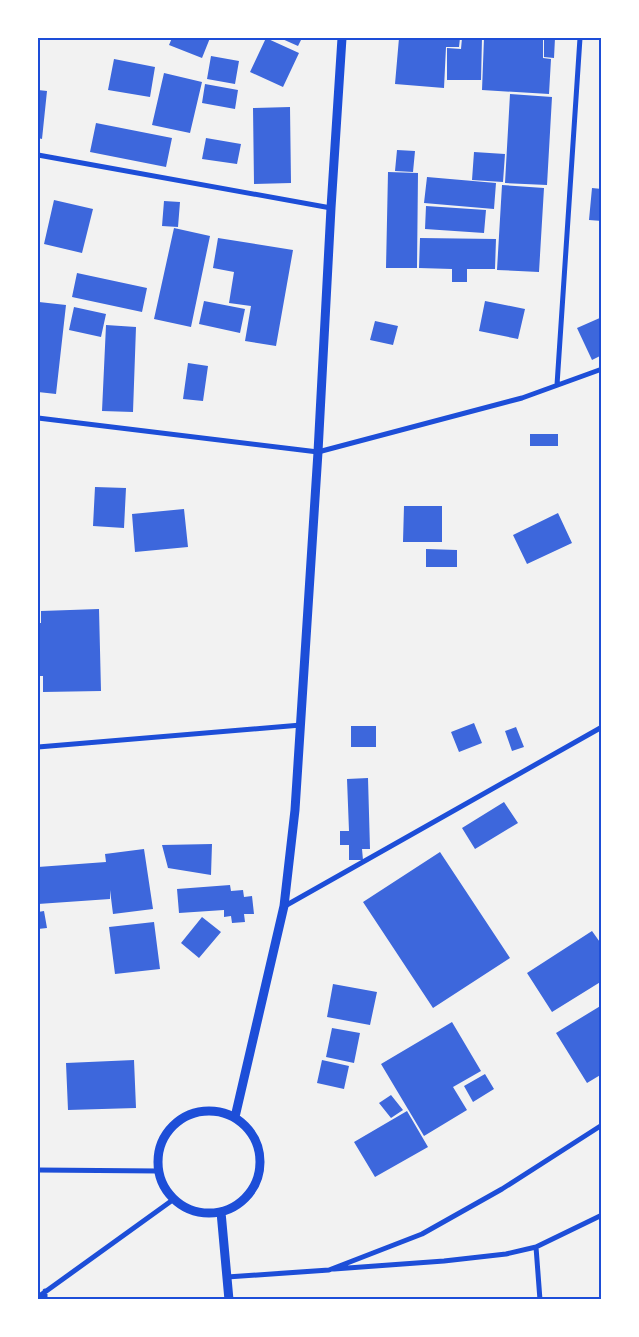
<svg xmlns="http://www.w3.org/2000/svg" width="639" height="1337" viewBox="0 0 639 1337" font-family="Rubik,sans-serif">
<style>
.building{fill:#3d67dc}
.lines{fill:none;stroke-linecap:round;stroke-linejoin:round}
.minor{stroke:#1d4ed8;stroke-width:5}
.tertiary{stroke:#1d4ed8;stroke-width:9}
.neatline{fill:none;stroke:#1d4ed8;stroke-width:2}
</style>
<rect width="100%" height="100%" fill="#f2f2f2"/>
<path class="building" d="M172,38h38l-8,20 -33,-13z
M266,38l33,15 -16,34 -33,-15z
M280,38h22l-4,8z
M399,38h61l-1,9h-13l-2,41 -49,-4z
M462,38h20l-1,42h-34v-32l14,1z
M484,38h59v20l8,1 -2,35 -67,-4z
M544,38h11l-1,20 -10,-1z
M211,56l28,5 -4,23 -28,-5z
M114,59l41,8 -5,30 -42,-7z
M164,73l38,9 -12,51 -38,-8z
M205,84l33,6 -3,19 -33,-6z
M38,90l9,1 -5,48 -4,-1z
M510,94l42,3 -5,88 -42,-2z
M290,107l1,76 -37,1 -1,-76z
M96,123l76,15 -6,29 -76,-15z
M206,138l35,6 -4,20 -35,-5z
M397,150l18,1 -2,21 -18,-1z
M474,152l31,2 -2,28 -31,-2z
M388,172l30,1 -1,95h-31z
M427,177l69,6 -2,26 -70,-6z
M502,185l42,3 -5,84 -42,-2z
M592,188l10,1v32l-13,-1z
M54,200l39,9 -11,44 -38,-9z
M164,201l16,1 -2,25 -16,-1z
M426,206l60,4 -2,23 -59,-4z
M174,228l36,8 -19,91 -37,-8z
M218,238l75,12 -17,96 -31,-5 6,-35 -22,-3 5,-31 -21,-4z
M420,238l76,1 -1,30h-28v13h-15v-13l-33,-1z
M77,273l70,15 -5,24 -70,-15z
M204,301l41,8 -5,24 -41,-9z
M485,301l40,8 -7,30 -39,-8z
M39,302l27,3 -10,89 -18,-2v-74z
M74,307l32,7 -5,23 -32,-7z
M602,317v38l-10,5 -15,-32z
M375,321l23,5 -5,19 -23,-5z
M106,325l30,2 -3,85 -31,-1z
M188,363l20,3 -5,35 -20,-2z
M530,434h28v12h-28z
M95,487l31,1 -2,40 -31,-2z
M404,506h38v36h-39z
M184,509l4,38 -53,5 -3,-38z
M558,513l14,30 -45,21 -14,-29z
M426,549l31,1v17h-31z
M99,609l2,82 -58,1v-16h-5v-53h3v-12z
M474,723l8,20 -23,9 -8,-20z
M351,726h25v21h-25z
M516,727l8,20 -12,4 -7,-20z
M368,778l2,71h-8l1,11h-14v-15h-9v-14h9l-2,-52z
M504,802l14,21 -43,26 -13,-21z
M212,844l-1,31 -43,-7 -6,-23z
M144,849l9,60 -40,5 -3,-24v9l-72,5v-37l68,-5 -1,-8z
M440,852l70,106 -77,50 -70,-106z
M230,885l1,6 12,-1 1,7 8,-1 2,18h-10l1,8 -13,1 -1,-7 -7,1v-7l-45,3 -2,-24z
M44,911l3,17 -9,1v-17z
M202,917l19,15 -22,26 -18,-15z
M154,922l6,47 -45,5 -6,-47z
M592,931l10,14v36l-50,31 -25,-39z
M333,984l44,8 -7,33 -43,-8z
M602,1005v69l-15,9 -31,-50z
M452,1022l29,49 -28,16 14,23 -43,26 -43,-72z
M332,1028l28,5 -6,30 -28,-6z
M134,1060l2,48 -68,2 -2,-47z
M322,1060l27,6 -5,23 -27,-6z
M485,1074l9,15 -21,13 -9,-16z
M391,1095l12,15 -12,8 -12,-15z
M407,1111l21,36 -53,30 -21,-35z"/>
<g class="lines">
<path class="minor" d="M38,155l293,53
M557,385l23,-347
M38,418l280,34 204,-54 80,-29
M38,747l263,-22
M285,906l317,-179
M38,1170l120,1
M536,1247l4,53
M334,1269l110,-8 62,-7 30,-7 66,-32
M227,1277l102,-7 93,-36 80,-45 100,-64
M38,1297l136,-98
M45,1300v-9"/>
<path class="tertiary" d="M158 1162a51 51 0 1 1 102 0a51 51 0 1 1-102 0Z
M235,1117l49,-211 11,-96 23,-358 13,-244 11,-170
M221,1212l8,88"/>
</g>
<rect width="639" height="1337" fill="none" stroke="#ffffff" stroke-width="78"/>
<rect x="39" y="39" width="561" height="1259" class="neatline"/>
</svg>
